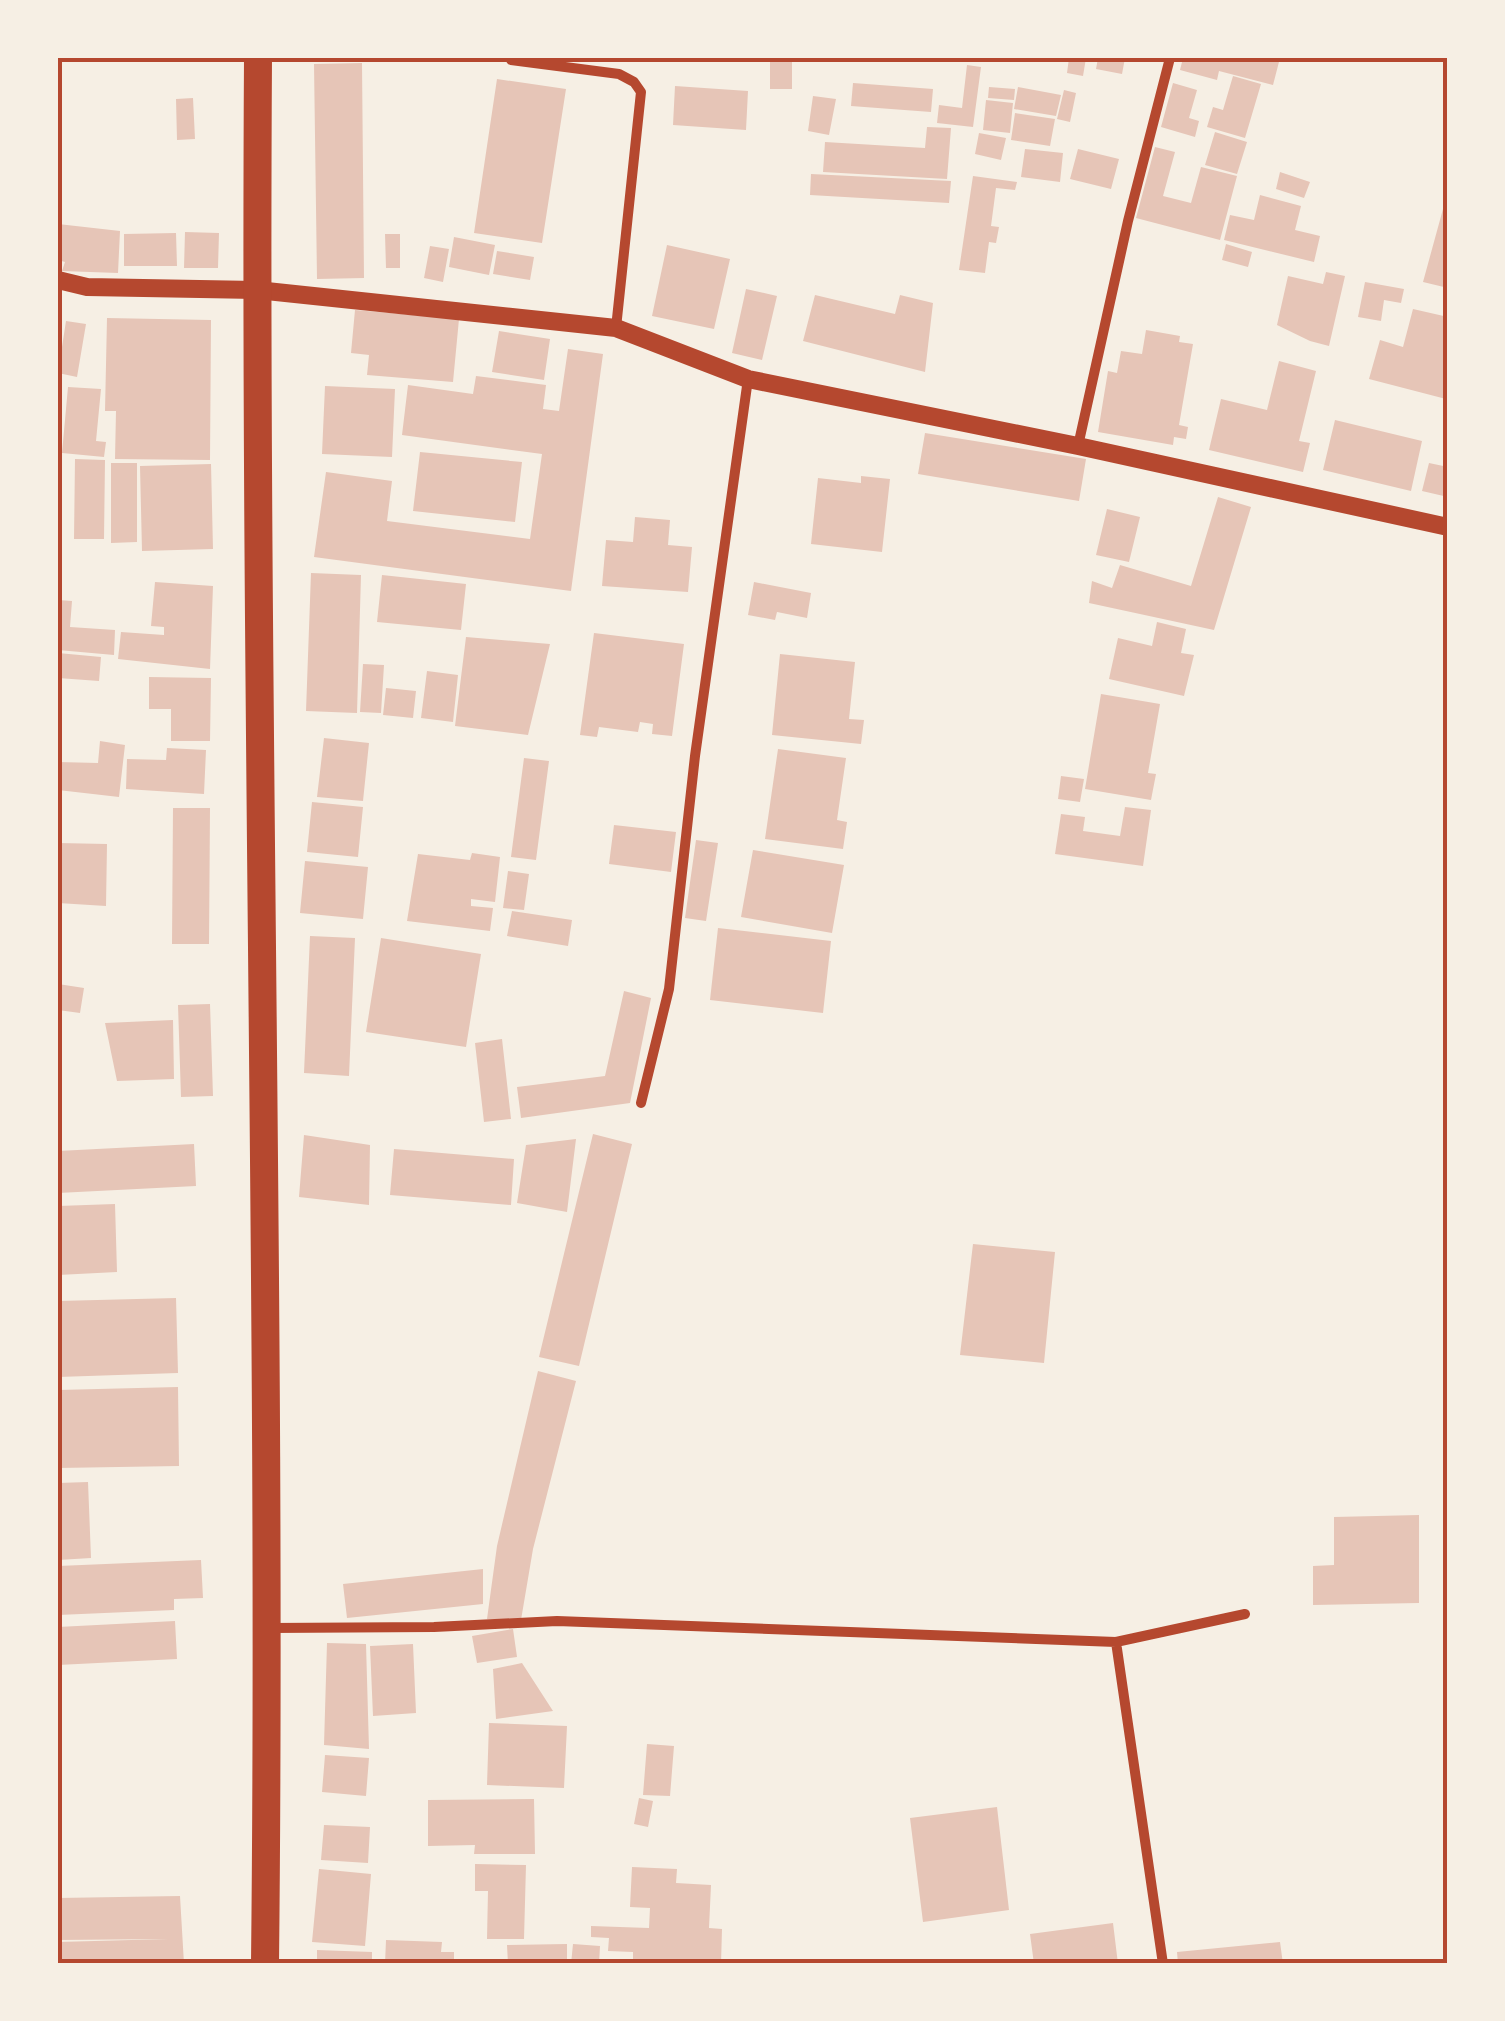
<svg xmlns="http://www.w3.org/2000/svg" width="1505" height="2021" viewBox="0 0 1505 2021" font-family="Spectral,serif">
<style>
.building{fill:#e6c5b7}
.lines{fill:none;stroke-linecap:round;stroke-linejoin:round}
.minor{stroke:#b5482f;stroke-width:10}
.tertiary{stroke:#b5482f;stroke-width:18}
.trunk{stroke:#b5482f;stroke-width:28}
.neatline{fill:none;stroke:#b5482f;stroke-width:4}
</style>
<rect width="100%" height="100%" fill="#f6efe4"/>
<path class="building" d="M770,58h22v31h-22z
M1069,58h17l-3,18 -16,-3z
M1098,58h27l-3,16 -26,-5z
M1183,58h97l-7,27 -54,-14 -2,9 -37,-10z
M362,63l2,215 -47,1 -3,-215z
M967,65l14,2 -8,60 -36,-4 2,-18 23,3z
M1233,76l28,8 -16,54 -38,-11 6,-20 10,3z
M497,79l69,10 -24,154 -68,-10z
M853,83l80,6 -2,23 -80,-6z
M1173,83l24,7 -8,28 10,3 -4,16 -34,-10z
M675,86l73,5 -2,39 -73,-5z
M989,87l26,2 -1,11 -26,-2z
M1018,87l43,8 -5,21 -42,-7z
M1064,90l12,3 -6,29 -13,-3z
M813,96l23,3 -7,36 -21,-4z
M193,98l2,41 -18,1 -1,-41z
M986,100l27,3 -3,30 -27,-3z
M1015,113l40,6 -5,27 -39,-6z
M927,127l24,1 -4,51 -124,-7 2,-30 100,6z
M1215,132l32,10 -10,32 -32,-9z
M979,133l27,5 -5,22 -26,-6z
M1155,147l20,5 -12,44 28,7 10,-36 36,9 -17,64 -84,-22z
M1025,149l38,4 -3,29 -39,-5z
M1078,149l41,10 -8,30 -41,-10z
M1280,172l30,10 -6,16 -28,-9z
M811,174l140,7 -2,22 -139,-8z
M973,176l44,6 -2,8 -19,-2 -5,38 8,1 -3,16 -7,-1 -4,31 -26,-3z
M1260,195l41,11 -6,24 25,6 -6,26 -90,-22 6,-25 24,5z
M1446,198h2v90l-25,-6z
M58,224l62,7 -2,42 -56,-2 3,-9 -7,-2z
M185,232l34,1 -1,35h-34z
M176,233l1,33h-53v-32z
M385,234h15v34h-14z
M454,237l41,8 -6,30 -40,-8z
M1226,244l26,8 -4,15 -26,-7z
M667,245l63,14 -16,70 -62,-13z
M430,246l19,3 -6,33 -19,-4z
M497,251l37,6 -4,23 -37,-6z
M1326,272l19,4 -16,70 -19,-5 -33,-16 11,-49 35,8z
M1365,282l39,7 -3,14 -17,-3 -3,21 -23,-4z
M746,289l31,7 -15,64 -30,-7z
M815,295l80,19 5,-19 33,8 -8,69 -122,-31z
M1413,309l35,8 -2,82 -77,-20 11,-39 23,7z
M355,310l104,9 -6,63 -86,-7 2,-20 -18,-2z
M107,318l104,2 -1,140 -95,-1 1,-48h-11z
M66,321l20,3 -9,53 -19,-4z
M1146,330l34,6 -1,6 14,2 -14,81 9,2 -2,12 -12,-2 -1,8 -75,-13 10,-61 9,2 4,-22 21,3z
M499,331l51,8 -6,41 -52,-8z
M568,349l35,5 -32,237 -257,-34 12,-85 66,9 -5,40 143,18 12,-85 -140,-19 6,-50 65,9 3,-18 70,9 -3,24 16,2z
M1279,361l37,10 -17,70 11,2 -7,29 -94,-22 12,-51 46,11z
M325,386l70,3 -3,68 -70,-3z
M68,387l33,2 -5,52 10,1 -2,15 -42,-4z
M1335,420l87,21 -11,50 -88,-21z
M925,433l161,26 -7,42 -161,-27z
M420,452l102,10 -7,60 -102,-11z
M75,459l30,1 -1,79h-30z
M111,463h26v79l-26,1z
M1429,463l19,4v30l-26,-6z
M211,464l2,85 -71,2 -2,-85z
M861,476l29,3 -8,73 -71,-8 7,-66 43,5z
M1218,497l33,10 -37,123 -125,-27 3,-22 20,7 8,-23 71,21z
M1107,509l33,8 -11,45 -33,-7z
M635,517l35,3 -2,25 24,2 -4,45 -86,-6 4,-46 27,2z
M311,573l50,2 -4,138 -51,-2z
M382,575l84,9 -5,46 -84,-8z
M155,582l58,4 -3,83 -92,-10 3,-27 43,3v-8l-13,-1z
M754,582l57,11 -4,25 -30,-6 -2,8 -27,-5z
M58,600l14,1 -2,26 45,3 -1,25 -56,-5z
M1157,622l29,7 -5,24 13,2 -10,41 -75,-17 9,-41 34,8z
M594,633l90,11 -12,92 -20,-2 1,-10 -13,-2 -2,10 -39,-5 -2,10 -17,-2z
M466,637l84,7 -22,91 -73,-9z
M58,653l43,4 -2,24 -41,-3z
M780,654l75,8 -6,57 15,1 -3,24 -89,-9z
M363,664l21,1 -3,48 -21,-1z
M427,671l31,4 -5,47 -32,-4z
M149,677l62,1 -1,63h-39v-32h-22z
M386,688l30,3 -3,27 -30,-3z
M1101,694l59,10 -12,69 8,1 -5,26 -66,-11z
M324,738l45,5 -6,58 -46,-4z
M100,741l25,4 -6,52 -61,-7v-28l40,1z
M167,748l39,2 -2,44 -78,-5 1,-30 39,1z
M778,749l68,9 -9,62 10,2 -4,27 -78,-10z
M524,758l25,3 -13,99 -25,-3z
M1061,776l23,3 -4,23 -22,-3z
M312,802l51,5 -5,50 -51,-5z
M1125,807l26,3 -8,56 -88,-12 6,-40 24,3 -2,14 37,5z
M173,808h37l-1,136h-37z
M614,825l62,7 -5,40 -62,-8z
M696,840l22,3 -12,78 -21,-3z
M58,843l49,1 -1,62 -48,-3z
M753,850l91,15 -12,68 -91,-16z
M472,853l28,4 -5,45 -24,-3v7l22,2 -3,23 -83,-10 11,-67 52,6z
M305,861l63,6 -5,52 -63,-6z
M508,871l21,3 -5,36 -21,-2z
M512,911l60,9 -4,26 -61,-10z
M718,928l113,13 -8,72 -113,-13z
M310,936l45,2 -6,138 -45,-3z
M381,938l100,16 -15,93 -100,-15z
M58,984l26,4 -4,25 -22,-3z
M624,991l27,7 -21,105 -109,15 -4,-31 88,-11z
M210,1004l3,92 -32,1 -3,-92z
M173,1020l1,59 -57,2 -12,-58z
M502,1039l9,80 -27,3 -9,-79z
M593,1134l39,10 -53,222 -40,-9z
M304,1135l66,10 -1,60 -70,-8z
M576,1139l-9,73 -50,-9 9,-58z
M194,1144l2,42 -138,7v-42z
M394,1149l120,10 -3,46 -121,-10z
M115,1204l2,68 -59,3v-69z
M973,1244l82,8 -11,111 -84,-8z
M176,1298l2,75 -120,4v-76z
M538,1371l38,10 -43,168 -12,71 -34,-1 10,-73z
M178,1387l1,79 -121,2v-78z
M88,1482l3,76 -33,2v-77z
M1419,1515v88l-106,2v-39l21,-1v-48z
M201,1560l2,38 -29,1v11l-116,5v-49z
M483,1569v35l-136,14 -4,-34z
M175,1621l2,38 -119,6v-38z
M513,1629l4,28 -40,6 -5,-27z
M327,1643l39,1 3,105 -45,-4z
M413,1644l3,69 -43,3 -3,-70z
M522,1663l31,48 -57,8 -3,-50z
M489,1723l78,3 -3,62 -77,-3z
M647,1744l27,2 -4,50 -27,-1z
M325,1755l44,3 -3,38 -44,-4z
M639,1798l14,3 -5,26 -14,-3z
M534,1799l1,55h-61l1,-9 -47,1v-46z
M997,1807l12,103 -86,12 -13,-104z
M324,1825l46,2 -2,36 -47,-3z
M475,1864l51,1 -2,74h-37l1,-48h-13z
M632,1867l45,2 -1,14 35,2 -2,43 13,1 -1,35h-88v-12l-25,-1 1,-13 -18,-1v-11l58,2 1,-20 -20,-1z
M319,1869l52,5 -6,72 -53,-4z
M180,1896l4,68h-126v-22l110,-3 -110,1v-42z
M1113,1923l5,41h-84l-4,-30z
M386,1940l56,2 -1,10h13v12h-69z
M1280,1942l3,22h-105l-1,-12z
M567,1944v20h-59l-1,-19z
M573,1944l27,2 -1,18h-28z
M317,1950l55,2v12h-55z"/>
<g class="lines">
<path class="minor" d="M511,60l108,14 15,8 7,10 -25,236
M1078,446l50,-225 42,-163
M641,1103l28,-114 26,-233 53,-377
M270,1628l164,-1 123,-6 559,21 129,-28
M1116,1642l47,322"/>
<path class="tertiary" d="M58,280l29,7 170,3 359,38 132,51 330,67 370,81"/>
<path class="trunk" d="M258,58c-4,635 14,1270 7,1906"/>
</g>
<rect width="1505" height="2021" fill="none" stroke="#f6efe4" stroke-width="120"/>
<rect x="60" y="60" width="1385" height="1901" class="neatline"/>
</svg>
